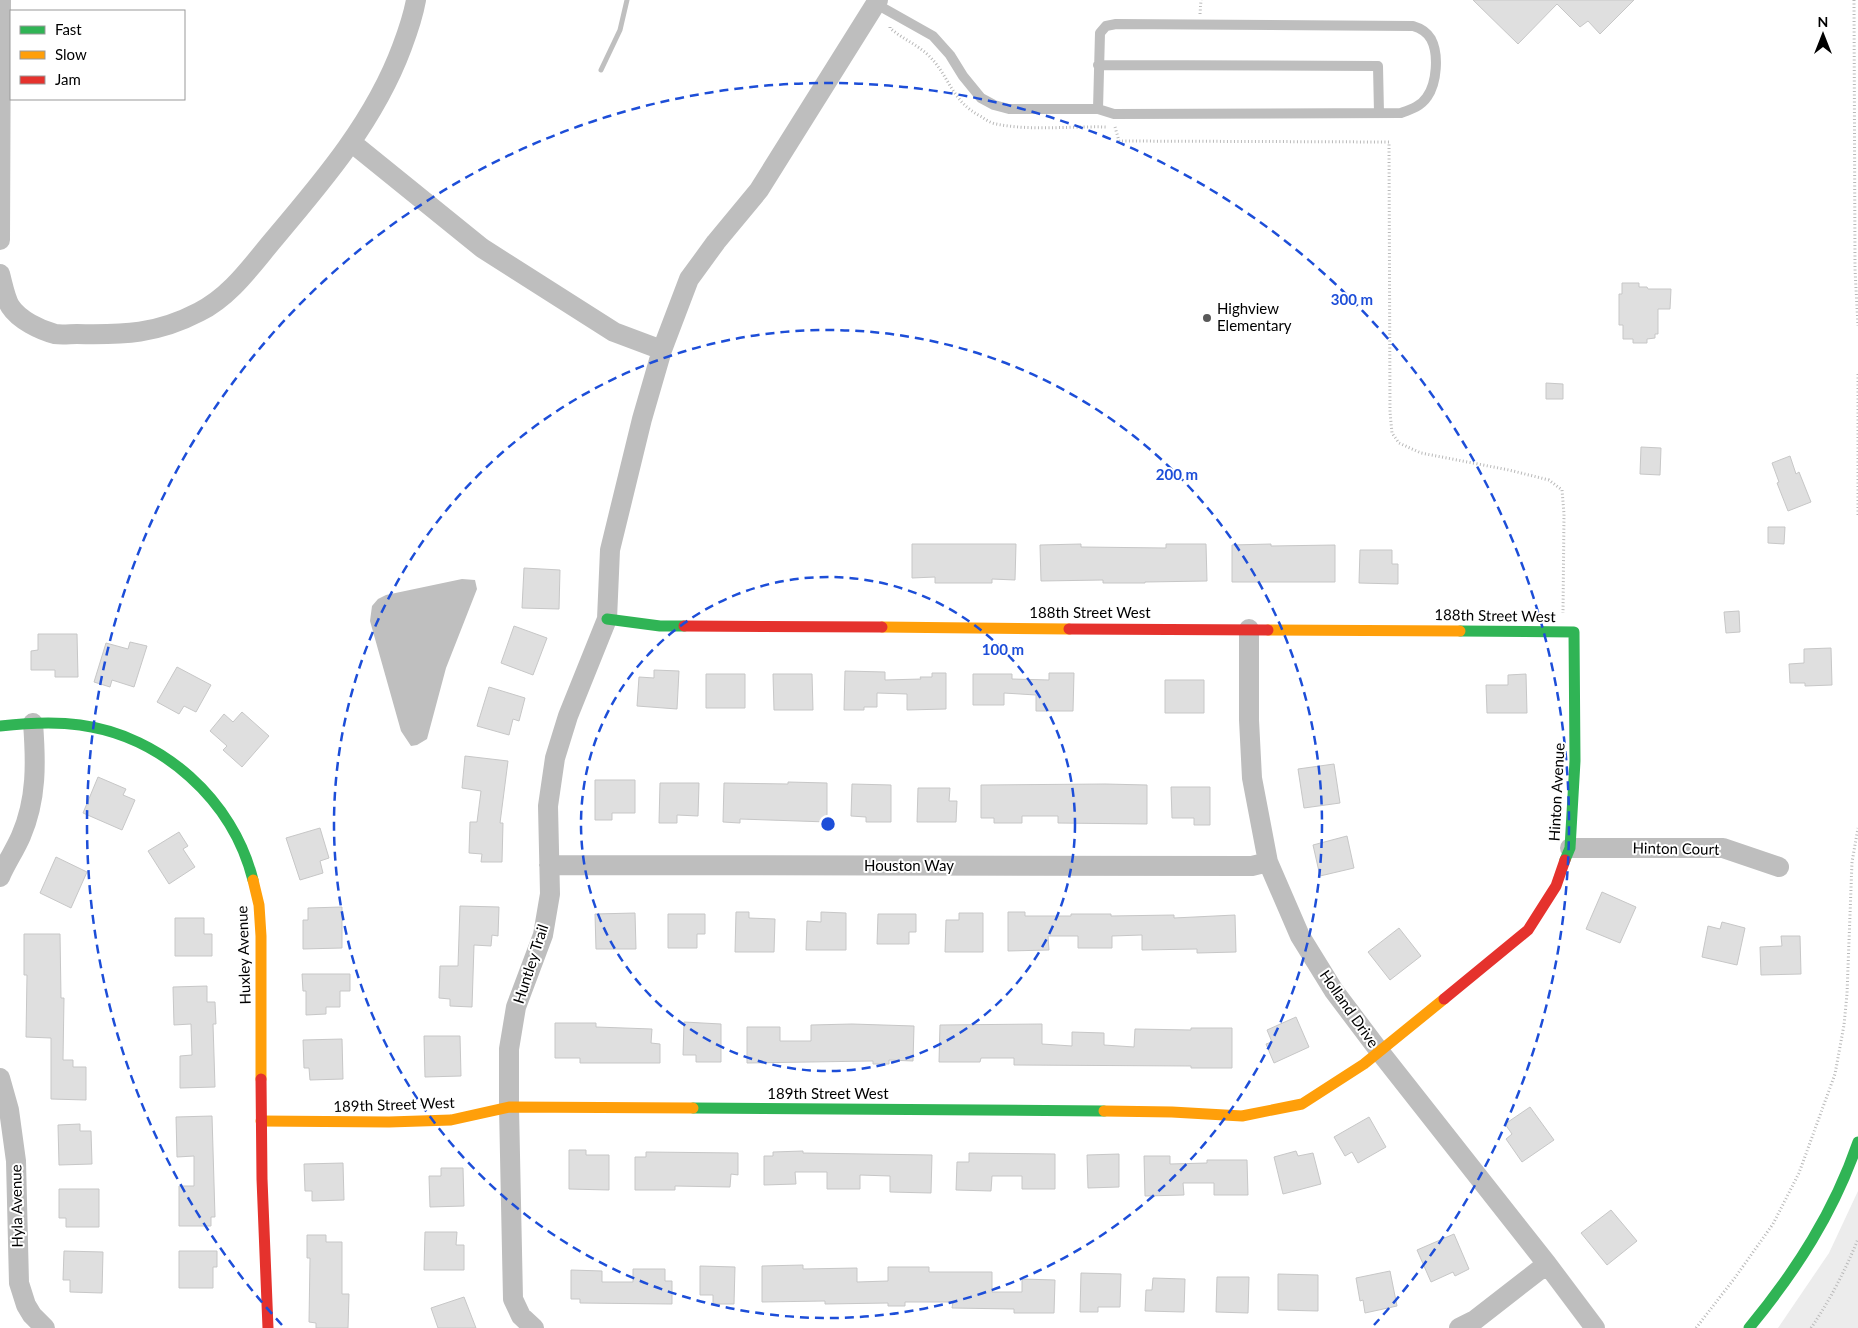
<svg xmlns="http://www.w3.org/2000/svg" width="1858" height="1328" viewBox="0 0 1858 1328" font-family="Lato,sans-serif">
<style>
.green{fill:#ececec}
.water{fill:#bfbfbf}
.lines{fill:none;stroke-linecap:round;stroke-linejoin:round}
.stream{stroke:#bfbfbf;stroke-width:5}
.building{fill:#dfdfdf;stroke:#c7c7c7}
.path{stroke:#b9b9b9;stroke-width:3;stroke-dasharray:1 2.5;stroke-linecap:butt}
.lane{stroke:#bebebe;stroke-width:10}
.street{stroke:#bebebe;stroke-width:20}
.fast{stroke:#30b455;stroke-width:11}
.slow{stroke:#ff9f0a;stroke-width:11}
.jam{stroke:#e5322d;stroke-width:11}
.ring{fill:none;stroke:#1d4ed8;stroke-width:2.5;stroke-dasharray:9 6}
.poi-dot{fill:#595959;stroke:#fff;stroke-width:2}
.labels{text-anchor:middle;stroke-width:4;stroke-linejoin:round;paint-order:stroke}
.poi-label{font-size:15px;fill:#000;stroke:#fff;text-anchor:start}
.street-label{font-size:15px;fill:#000;stroke:#fff}
.centre{fill:#1d4ed8;stroke:#fff;stroke-width:2.5}
.ring-label{font-size:15px;text-anchor:middle;font-weight:bold;fill:#1d4ed8;stroke:#fff;stroke-width:4;stroke-linejoin:round;paint-order:stroke}
</style>
<rect width="100%" height="100%" fill="#fff"/>
<path class="green" d="M1858,1191v137h-80l51,-75z"/>
<path class="water" d="M462,579l13,1 2,9 -31,79 -19,71 -10,6 -6,1 -10,-15 -31,-110 2,-15 6,-7 8,-4z"/>
<g class="lines">
<path class="stream" d="M601,70l19,-40 7,-30"/>
</g>
<path class="building" d="M1473,0h161l-34,34 -12,-13 -8,6 -23,-23 -39,40z
M1622,283h17v4h8l1,2h23l-1,20h-12v25h-3v4l-8,1v4h-14v-4h-10v-14h-4v-31h3z
M1546,383l17,1v15h-17z
M1641,447l20,1 -1,27 -20,-1z
M1790,456l6,18 3,-2 12,30 -23,9 -11,-28 2,-1 -7,-19z
M1768,527h17l-1,17 -16,-1z
M912,544h104l-1,36 -23,-1v4h-57v-6l-23,1z
M1081,544v3l85,1v-4h40l1,37 -62,1v1h-42v-3l-62,1 -1,-36z
M1271,544v2l64,-1v37h-103v-37z
M1360,550h32v14h6v20l-39,-1z
M524,568l36,2 -1,39 -37,-1z
M1739,611l1,21 -14,1 -2,-21z
M514,626l33,12 -14,37 -32,-12z
M38,634h39l1,43h-23v-7h-24v-19l7,-1z
M130,642l17,4 -13,41 -22,-7 -2,7 -16,-5 12,-39 22,6z
M1831,648l1,37 -27,1v-3h-15l-1,-19 15,-1v-14z
M177,667l34,18 -15,27 -12,-6 -5,8 -22,-12z
M654,670l25,1 -2,38 -40,-3 2,-29 15,1z
M845,671l40,1v8l36,-1 -1,-2h12v-4h14v36l-39,1v-16l-30,-1v14h-13v3h-20z
M1049,673h25l-1,38h-37v-16l-32,-2v12h-31v-31h39v5l37,1z
M706,674h39v34h-39z
M773,674h39l1,36h-39z
M1526,674l1,39h-40l-1,-28h22v-10z
M1165,680h39v33h-39z
M489,687l36,11 -6,23 -6,-2 -4,16 -32,-9z
M242,712l27,24 -27,31 -19,-17 4,-4 -17,-15 14,-17 9,8z
M465,756l43,5 -8,62h3l-1,39h-21l1,-8 -13,-1 1,-31h7l4,-31 -19,-3z
M1334,764l6,39 -36,5 -6,-39z
M98,777l28,12 -3,6 12,5 -13,30 -39,-17z
M595,780h40v33h-23v7h-17z
M788,782l39,1v39l-87,-3v4l-17,-1 1,-39 64,1z
M660,783h39l-1,33 -21,-1v8h-18z
M852,784l39,1v37h-25v-5l-15,-1z
M1105,784l42,1v39l-89,-1v-7h-36v7h-28v-5h-13v-33z
M1171,787h39v38h-16v-7h-22z
M918,788h32l-1,13h8l-1,21h-39z
M320,828l9,30 -9,3 3,12 -23,7 -14,-42z
M179,832l9,14 -5,3 12,18 -26,17 -21,-33z
M1347,836l7,32 -34,8 -7,-31z
M56,857l31,15 -16,36 -31,-15z
M1602,892l34,15 -16,36 -34,-14z
M460,906l39,1 -1,29 -6,-1 -1,11 -17,-1 -2,62 -22,-1v-7l-11,-1 1,-32h18z
M342,907v41l-39,1v-29h5v-12z
M736,912h13v6l26,1 -1,33h-39z
M821,912l25,1v37h-40l1,-29 14,1z
M1008,912h17v4h46v-2h40v2l63,-1v3l61,-3 1,37 -39,1v-4l-55,1v-15l-30,1v12h-34v-12h-30l1,14 -41,1z
M635,913l1,36h-40l-1,-35z
M959,913h24v39h-38l1,-32h13z
M668,914h37v20h-8v14h-29z
M878,914h38v18h-7v12h-32z
M175,918h29v16h8v22h-37z
M1722,922l23,6 -8,37 -35,-8 6,-31 12,3z
M1399,928l22,28 -31,24 -22,-28z
M24,934h36l1,64h3l-1,62h10v7h13v33l-35,-1v-61l-25,-1 1,-62h-3z
M1781,936h19l1,38 -40,1 -1,-28 22,-1z
M302,974h48v17h-10v16h-14v7l-20,1v-24h-3z
M207,986v16h8l1,22h-3l2,63 -35,1v-32l12,-1 -1,-31 -17,1 -1,-38z
M1296,1017l13,30 -35,16 -8,-19 6,-2 -5,-12z
M684,1022l37,2v38h-25v-7h-13z
M555,1023h41v4l56,2 -1,14 9,1v19h-80v-5h-25z
M852,1024l62,2 -1,35 -24,-1v4h-16v-3l-126,2v-36h33v14h31v-16z
M1042,1024v20l30,2v-14l32,1v12l30,2 1,-18 56,1v-2h41v40h-41v-2l-177,-1v-7h-33l-1,4h-41l1,-37z
M424,1036h36l1,40 -36,1z
M342,1039l1,40 -33,1 -1,-12h-5l-1,-28z
M1530,1107l24,33 -32,22 -16,-23 6,-5 -7,-10z
M212,1116l3,101h-4v9h-32v-40h15v-30l-17,1 -1,-40z
M1369,1117l17,30 -28,16 -6,-11 -7,4 -11,-19z
M80,1124v7h11l1,33 -33,1 -1,-40z
M569,1150h17v5h23v35l-40,-1z
M803,1151v2l129,2 -1,38 -41,-1v-16l-30,-1v14h-33v-17h-32l1,12 -32,1v-29h9v-4z
M1296,1151l2,5 15,-3 8,31 -38,10 -9,-37z
M646,1152l92,1v22l-7,-1 -1,13 -55,-1v4h-40v-33h11z
M969,1153l86,1v35h-33v-13h-30l-1,15 -35,-1 1,-28h12z
M1119,1154v33l-31,1 -1,-33z
M1144,1156h26v8l37,-1v-3h40l1,35h-34v-12h-31l1,12 -39,1z
M343,1163l1,37 -32,1v-10h-7l-1,-27z
M441,1168h22l1,38 -34,1 -1,-31h12z
M59,1189h40v38h-33v-9h-7z
M1611,1210l26,31 -30,24 -26,-32z
M425,1232h32l-1,13h8v25h-40z
M1454,1234l15,35 -14,7 -2,-4 -22,10 -14,-32z
M307,1235h19v7h16v52h7l-1,34h-32v-5l-7,-1 1,-64h-3z
M64,1251l39,1 -1,41 -32,-1v-12h-7z
M179,1251h38v16h-4v21h-34z
M803,1265v4l54,-1v14l31,-1v-14h41v5h63v20h30v-13l33,1 -1,33h-40v-4l-62,-1 1,-6h-48v4h-17v-3l-63,1v-3l-63,1v-36z
M700,1266l35,1 -1,37h-21v-9h-13z
M633,1269h32v12h7v23l-92,-1v-4h-9v-29l31,1v11h31z
M1390,1271l7,35 -32,7 -2,-13 -3,1 -4,-23z
M1081,1273l40,1 -1,33h-22v5h-18z
M1278,1274l40,1v36l-40,-1z
M1217,1277h32l-1,36 -32,-1z
M1153,1278l32,1 -1,33 -39,-1 1,-21h6z
M464,1297l12,31h-38l-7,-20z"/>
<g class="lines">
<path class="path" d="M1854,0l1,269 3,57
M1200,14l1,-14
M890,27v1c11,10 26,16 37,26 23,21 23,47 55,63 4,3 9,6 14,7 35,7 74,2 111,3
M1115,127l4,14 270,1 1,270 2,21 7,10 22,10 88,17 40,10 13,10 2,24 -1,99
M1858,374v141
M1696,1328l38,-49 39,-55 26,-51 36,-99 9,-49 3,-31 5,-132 6,-34
M1811,1328c19,-28 34,-57 47,-89"/>
<path class="lane" d="M876,4l57,32 17,19 13,21 18,22 13,7 15,4h89l16,5 287,-1c11,-4 20,-7 26,-16 10,-14 12,-43 4,-58 -4,-7 -11,-11 -18,-13l-297,-2 -10,2 -6,7 -2,76
M1098,65l280,1 1,47"/>
<path class="street" d="M351,142l131,106 132,84 48,18
M0,240l1,-240
M0,274c3,11 5,23 10,32 9,14 30,24 45,28 7,1 15,0 22,0 47,1 80,0 122,-22 32,-16 53,-47 75,-73 50,-59 101,-119 128,-192 6,-16 11,-30 14,-47
M1249,629v91l3,58 16,84 32,74 34,55 46,61 167,212 48,64
M1570,848h153l56,19
M549,865l703,1 16,-4
M0,877c6,-14 15,-27 21,-41 16,-37 15,-74 12,-113
M0,1078l9,32 7,51 3,122 7,22 6,10 13,13
M534,1328l-13,-12 -8,-17 -4,-192v-58l7,-42 27,-72 7,-41 -2,-88 7,-48 13,-42 39,-97 3,-69 32,-131 20,-69 27,-71 27,-37 43,-52 119,-190
M1459,1328l16,-8 72,-56"/>
<path class="fast" d="M607,619l53,7h24
M1460,631l114,1 1,129 -5,87 -5,12
M0,726c26,-3 53,-5 80,-1 82,11 153,75 173,155
M693,1108l411,3
M1749,1328c47,-57 85,-116 109,-186"/>
<path class="slow" d="M882,627l187,2
M1268,630l192,1
M253,880l6,25 2,31v143
M1104,1111l68,1 70,4 60,-12 62,-40 80,-65
M261,1121l128,1 62,-2 58,-13 184,1"/>
<path class="jam" d="M684,626l198,1
M1069,629l199,1
M1444,999l84,-69 28,-44 9,-26
M261,1079l1,100 6,149"/>
</g>
<g class="ring">
<circle cx="828" cy="824" r="247"/>
<circle cx="828" cy="824" r="494"/>
<path d="M282 1325A741 741 0 1 1 1374 1325"/>
</g>
<circle class="poi-dot" cx="1207" cy="318" r="5"/>
<g class="labels">
<g class="poi-label">
<text x="1217" y="314">Highview<tspan x="1217" dy="17">Elementary</tspan></text>
</g>
<g class="street-label">
<text x="1090" y="618">188th Street West</text>
<text transform="translate(1495 616) rotate(1)" y="5">188th Street West</text>
<text transform="translate(1557 792) rotate(-87)" y="5">Hinton Avenue</text>
<text transform="translate(1676 849) rotate(1)" y="5">Hinton Court</text>
<text x="909" y="871">Houston Way</text>
<text transform="translate(244 955) rotate(-92)" y="5">Huxley Avenue</text>
<text transform="translate(531 964) rotate(-72)" y="5">Huntley Trail</text>
<text transform="translate(1349 1009) rotate(55)" y="5">Holland Drive</text>
<text x="828" y="1099">189th Street West</text>
<text transform="translate(394 1105) rotate(-2)" y="5">189th Street West</text>
<text transform="translate(17 1206) rotate(-91)" y="5">Hyla Avenue</text>
</g>
</g>
<circle cx="828" cy="824" r="8" class="centre"/>
<g class="ring-label">
<text x="1352" y="305">300 m</text>
<text x="1177" y="480">200 m</text>
<text x="1003" y="655">100 m</text>
</g>
<rect x="10" y="10" width="175" height="90" fill="#ffffff" stroke="#999999"/>
<rect x="20" y="26" width="25" height="8" fill="#30b455" stroke="#999999"/>
<text x="55" y="35" font-size="15" fill="#000000">Fast</text>
<rect x="20" y="51" width="25" height="8" fill="#ff9f0a" stroke="#999999"/>
<text x="55" y="60" font-size="15" fill="#000000">Slow</text>
<rect x="20" y="76" width="25" height="8" fill="#e5322d" stroke="#999999"/>
<text x="55" y="85" font-size="15" fill="#000000">Jam</text>
<g transform="translate(1823 35)" stroke="#ffffff" stroke-width="4" paint-order="stroke">
<path d="M0-4L9 19L0 12L-9 19Z" fill="#000000"/>
<text y="-8" font-size="14" font-weight="bold" text-anchor="middle" fill="#000000">N</text>
</g>
</svg>
